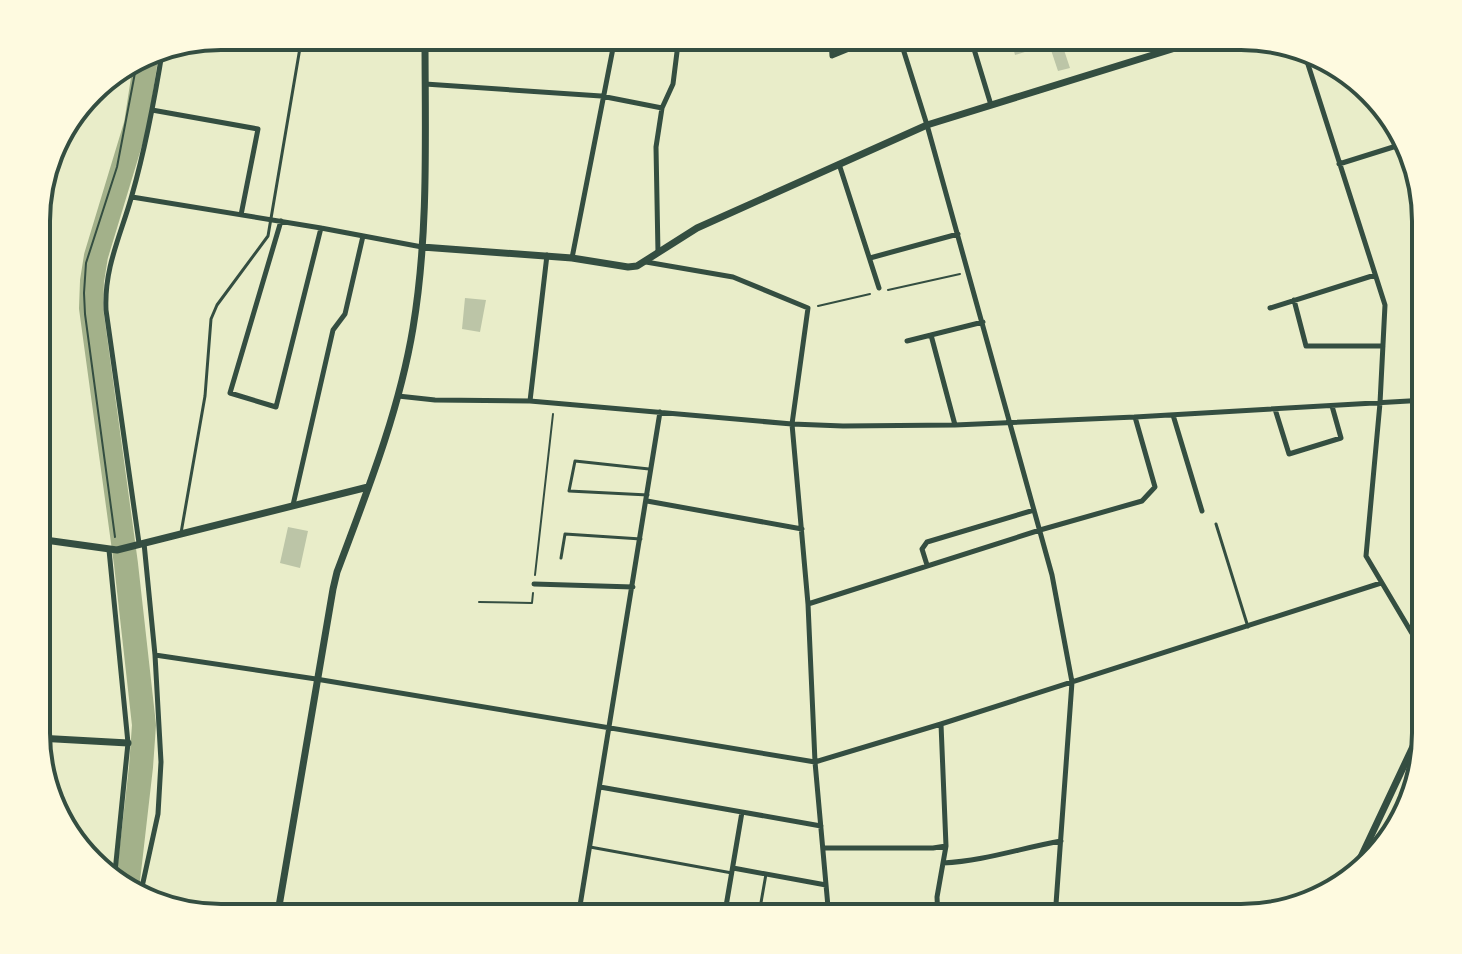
<svg xmlns="http://www.w3.org/2000/svg" width="1462" height="954" viewBox="0 0 1462 954" font-family="'Public Sans',sans-serif">
<style>
.lines{fill:none;stroke-linecap:round;stroke-linejoin:round}
.river{stroke:#a3b18a;stroke-width:24}
.building{fill:#bcc5a7}
.path{stroke:#344e41;stroke-width:2}
.service{stroke:#344e41;stroke-width:3}
.minor{stroke:#344e41;stroke-width:5}
.tertiary{stroke:#344e41;stroke-width:7}
.rim{fill:none;stroke:#344e41;stroke-width:4}
</style>
<rect width="100%" height="100%" fill="#e9edc9"/>
<g class="lines">
<path class="river" d="M127,889l14,-122 3,-42 -18,-161 -35,-256 1,-27 4,-25 40,-132 11,-72"/>
</g>
<path class="building" d="M1003,36h49l2,7 -39,12 -2,-8 -6,2z
M1063,47l7,21 -12,3 -7,-21z
M465,298l21,2 -6,32 -18,-3z
M288,527l20,4 -8,37 -20,-5z"/>
<g class="lines">
<path class="path" d="M888,290l72,-16
M818,306l52,-12
M115,537l-30,-223 -1,-21 2,-30 31,-96 21,-110
M535,575l18,-161
M479,602l53,1 1,-10"/>
<path class="service" d="M648,495l-79,-4 6,-30 74,8
M1216,524l32,103
M181,533l24,-137 6,-77 6,-14 51,-69 34,-200
M561,558l4,-24 76,5
M590,847l142,26
M766,874l-7,40 22,4"/>
<path class="minor" d="M749,36l4,7 78,-4
M899,36l28,89 125,450 20,107 -17,236
M970,36l21,69
M508,37l170,5
M831,38l1,18 49,-20
M678,49l50,-13
M1305,55l80,250 -5,98 -14,153 60,101
M425,84l176,12 61,12 11,-24 6,-48
M152,110l106,19 -17,86
M839,164l40,124
M1339,164l67,-21
M132,197l189,31 101,19
M281,221l-51,172 46,14 45,-179
M658,253l-2,-106 6,-39
M572,258l43,-220
M870,258l88,-24
M646,262l87,15 75,31 -16,116 16,180 7,158 14,156
M1294,300l12,46h77
M1270,308l105,-33
M931,335l24,90
M907,341l76,-19
M398,396l37,4 95,1 262,23 51,2 112,-1 180,-8 291,-17
M530,401l17,-146
M1275,409l14,45 52,-16 -9,-32
M1173,415l29,96
M647,501l155,28
M293,505l40,-175 12,-16 18,-78
M139,543l-33,-233c-2,-43 15,-75 26,-115 14,-49 23,-98 31,-148
M109,550l19,193 -14,139
M927,565l-5,-16 5,-7 107,-32
M534,584l99,3
M808,604l232,-74 102,-29 13,-14 -20,-70
M155,655l161,24 499,83 126,-38 440,-141
M600,787l142,25 -18,106
M742,812l79,14
M823,848h110l13,-2
M943,863c41,-2 78,-15 118,-22
M733,868l93,17
M143,894l-1,-7 16,-73 3,-52 -6,-107 -11,-112
M578,918l82,-506
M938,918l-1,-21 9,-51 -5,-122"/>
<path class="tertiary" d="M422,247l150,11 56,9 9,-1 60,-38 230,-103 287,-89
M38,539l79,11 251,-63
M38,738l90,5
M1352,876l74,-157
M277,918l56,-329 4,-17c30,-80 62,-160 76,-244 16,-96 12,-195 12,-292"/>
</g>
<path d="M0 0H1462V954H0ZM221 50H1241A171 171 0 0 1 1412 221V733A171 171 0 0 1 1241 904H221A171 171 0 0 1 50 733V221A171 171 0 0 1 221 50Z" fill="#fefae0" fill-rule="evenodd"/>
<path class="rim" d="M221 50H1241A171 171 0 0 1 1412 221V733A171 171 0 0 1 1241 904H221A171 171 0 0 1 50 733V221A171 171 0 0 1 221 50Z"/>
</svg>
